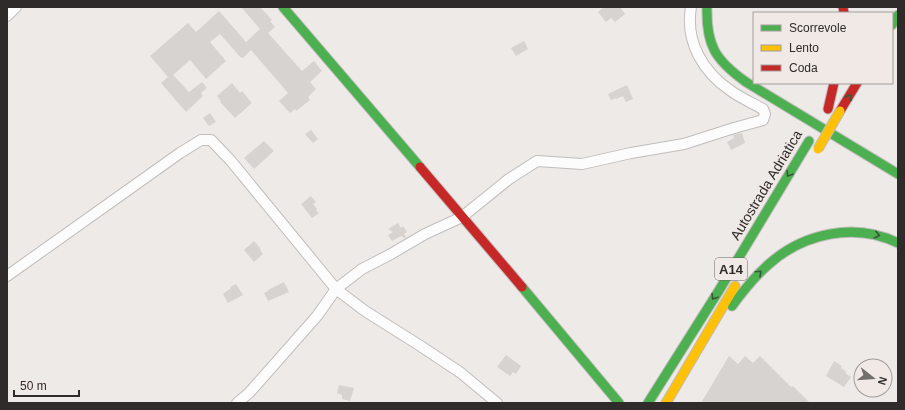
<svg xmlns="http://www.w3.org/2000/svg" width="905" height="410" viewBox="0 0 905 410" font-family="Arial,sans-serif">
<style>
.building{fill:#d6d3d1}
.lines{fill:none;stroke-linecap:round;stroke-linejoin:round}
.street-casing{stroke:#c0bdbc;stroke-width:12}
.fast-casing{stroke:#c0bdbc;stroke-width:11}
.slow-casing{stroke:#c0bdbc;stroke-width:11}
.jam-casing{stroke:#c0bdbc;stroke-width:11}
.street{stroke:#fcfcfc;stroke-width:10}
.fast{stroke:#4caf50;stroke-width:9}
.slow{stroke:#ffc107;stroke-width:9}
.jam{stroke:#c62828;stroke-width:9}
.slow-bridge-casing{stroke:#c0bdbc;stroke-width:11;stroke-linecap:butt}
.slow-bridge{stroke:#ffc107;stroke-width:9}
.oneway{stroke:#385937}
.labels{text-anchor:middle;stroke-width:4;stroke-linejoin:round;paint-order:stroke}
.shield{fill:#f0e9e6;stroke:#686462;stroke-width:1}
.shield-label{font-size:13px;font-weight:bold;fill:#2e2b2a}
.street-label{font-size:14px;fill:#2e2b2a;stroke:#f0e9e6}
</style>
<rect width="100%" height="100%" fill="#eeeae8"/>
<path class="building" d="M241,7h19l12,13 -2,1 5,6 -7,6 34,38 12,-10 8,10 -12,11 6,7 -8,8 2,3 -14,11 -1,-2 -5,4 -11,-12 9,-8 -37,-43 -8,8 -1,-1 -1,1 -21,-24 -10,8 16,19 -20,18 -16,-19 -17,15 16,17 13,-10 5,6 -6,5 2,3 -17,16 -25,-29 7,-6 -18,-21 38,-33 8,9 23,-21 27,31 14,-13z
M604,7h16l5,7 -10,8 -4,-4 -5,4 -8,-10z
M524,41l4,8 -12,7 -5,-8z
M232,83l8,10 2,-2 10,12 -17,15 -15,-16 1,-1 -4,-5z
M627,85l6,14 -7,3 -3,-6 -7,3v-1l-5,2 -3,-6z
M210,113l6,9 -7,4 -6,-8z
M311,130l7,9 -5,4 -8,-9z
M742,133l3,10 -14,7 -4,-8 7,-4 -1,-3z
M264,141l10,10 -20,18 -10,-11z
M311,196l5,6 -3,2 4,5 -1,1 3,3 -7,5 -11,-14z
M398,223l3,5 2,-2 4,6 -3,2 2,3 -1,1 -4,-2 -9,5 -4,-6 5,-3 -5,-3z
M254,241l7,8 -1,1 3,4 -9,8 -10,-12z
M284,282l5,10 -21,9 -4,-8 4,-2v-1z
M236,284l7,11 -15,8 -5,-9 8,-6 -1,-1z
M506,355l15,11 -5,8 -3,-2 -3,4 -13,-9z
M729,356l9,8 7,-8 8,7 7,-7 31,31 2,-1 17,17h-109z
M834,361l8,5 -1,2 5,3 -1,2 6,4 -7,10 -18,-11z
M339,385l15,3 -4,13 -8,-2v-4l-5,-2z"/>
<g class="lines">
<g class="street-casing">
<path id="street" d="M7,16l9,-9
M7,276l173,-123 21,-13h10l20,21 105,128 -19,27 -68,77 -12,10
M497,403l-36,-30 -42,-28 -54,-34 -29,-22 26,-20 29,-15 34,-20 37,-17 47,-38 28,-18 45,3 49,-11 53,-9 50,-16 29,-8 2,-6 -2,-5c-11,-6 -22,-11 -32,-18 -28,-19 -46,-49 -40,-84"/>
</g>
<g class="fast-casing">
<path id="fast" d="M283,7l137,160
M707,7c-1,38 8,53 39,75l152,92
M892,25l6,-10
M522,287l97,116
M732,306c11,-15 22,-29 37,-42 35,-31 86,-42 129,-21
M648,403l70,-111 91,-151"/>
</g>
<g class="slow-casing">
<path id="slow" d="M666,403l69,-117"/>
</g>
<g class="jam-casing">
<path id="jam" d="M843,7l1,6
M828,109l6,-26
M840,111l17,-28
M420,167l102,120"/>
</g>
<use href="#street" class="street"/>
<use href="#fast" class="fast"/>
<use href="#slow" class="slow"/>
<use href="#jam" class="jam"/>
<g class="slow-bridge-casing">
<path id="slow-bridge" d="M818,149l22,-38"/>
</g>
<use href="#slow-bridge" class="slow-bridge"/>
</g>
<defs><path id="oneway-chevron" d="M-2-3.5L2.5 0L-2 3.5" fill="none" stroke-width="1.6" stroke-linecap="round" stroke-linejoin="round"/></defs>
<g class="oneway">
<use href="#oneway-chevron" transform="translate(849 97) rotate(-59)"/>
<use href="#oneway-chevron" transform="translate(789 174) rotate(122)"/>
<use href="#oneway-chevron" transform="translate(877 235) rotate(13)"/>
<use href="#oneway-chevron" transform="translate(759 273) rotate(-43)"/>
<use href="#oneway-chevron" transform="translate(714 297) rotate(122)"/>
</g>
<g class="labels">
<rect class="shield" x="715" y="258" width="32" height="22" rx="3"/>
<g class="shield-label">
<text x="731" y="274">A14</text>
</g>
<g class="street-label">
<text transform="translate(766 185) rotate(-59)" y="5">Autostrada Adriatica</text>
</g>
</g>
<rect width="905" height="410" fill="none" stroke="#2e2b2a" stroke-width="16"/>
<rect x="753" y="12" width="140" height="72" fill="#f0e9e6" stroke="#a29d9b"/>
<rect x="761" y="25" width="20" height="6" fill="#4caf50" stroke="#a29d9b"/>
<text x="789" y="32" font-size="12" fill="#2e2b2a">Scorrevole</text>
<rect x="761" y="45" width="20" height="6" fill="#ffc107" stroke="#a29d9b"/>
<text x="789" y="52" font-size="12" fill="#2e2b2a">Lento</text>
<rect x="761" y="65" width="20" height="6" fill="#c62828" stroke="#a29d9b"/>
<text x="789" y="72" font-size="12" fill="#2e2b2a">Coda</text>
<g transform="translate(873 378) rotate(107)"><circle r="19" fill="#f0e9e6" stroke="#a29d9b"/>
<path d="M0-3L7 15L0 10L-7 15Z" fill="#716e6c"/>
<text y="-6" font-size="11" font-weight="bold" text-anchor="middle" fill="#2e2b2a">N</text>
</g>
<path d="M14 390v6h65v-6" fill="none" stroke="#2e2b2a" stroke-width="2"/>
<text x="20" y="390" font-size="12" fill="#2e2b2a" stroke="#f0e9e6" stroke-width="3" paint-order="stroke">50 m</text>
</svg>
